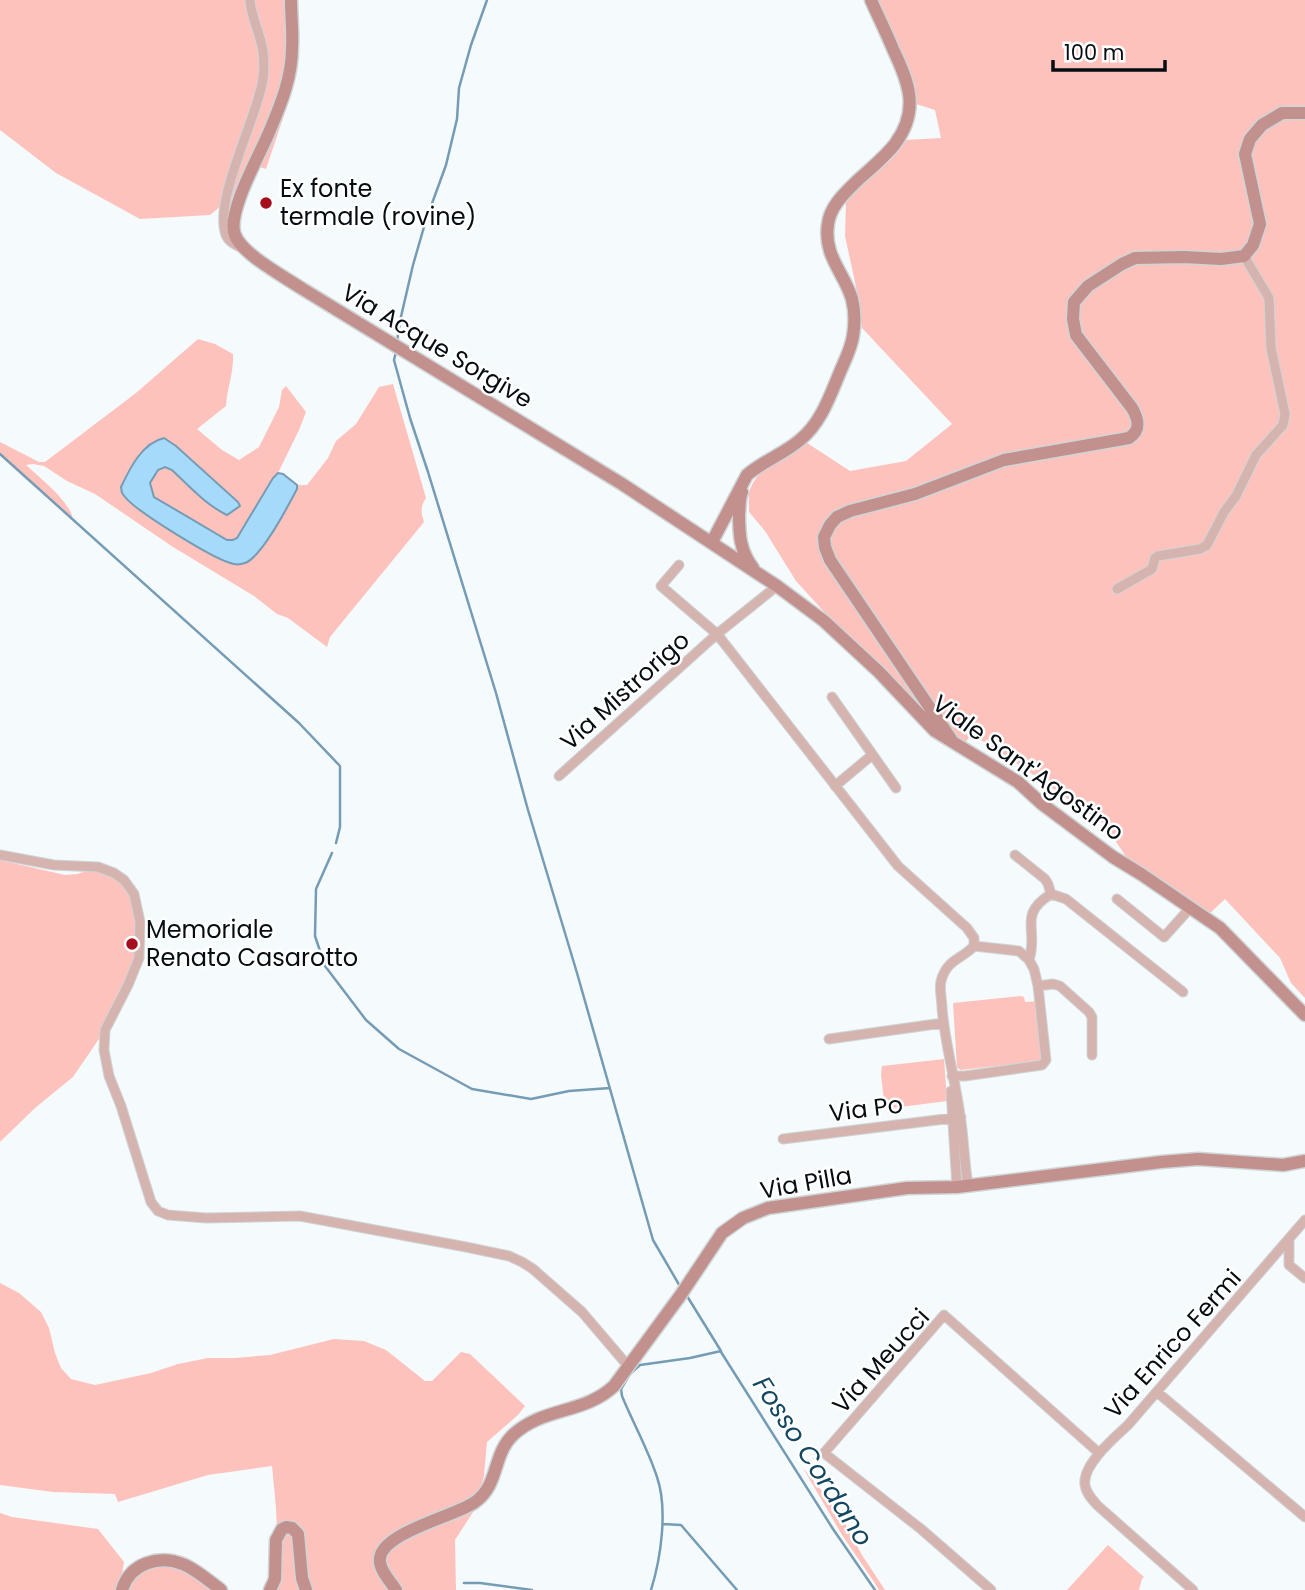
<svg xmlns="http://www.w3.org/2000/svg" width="1305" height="1590" viewBox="0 0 1305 1590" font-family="Poppins,sans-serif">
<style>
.green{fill:#fec2bc}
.water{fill:#a5dafa;stroke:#759cb4;stroke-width:2}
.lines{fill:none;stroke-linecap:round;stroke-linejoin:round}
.stream{stroke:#759cb4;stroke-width:2.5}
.street-casing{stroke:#cfd4d7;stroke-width:11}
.secondary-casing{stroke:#cfd4d7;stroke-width:15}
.street{stroke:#d5b4b0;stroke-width:9}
.secondary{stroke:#c2918d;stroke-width:12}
.poi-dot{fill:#a60e1e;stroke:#fff;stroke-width:2.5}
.labels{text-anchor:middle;stroke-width:5;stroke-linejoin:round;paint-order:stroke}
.poi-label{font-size:24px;fill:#050d12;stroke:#fff;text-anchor:start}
.street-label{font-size:24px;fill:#050d12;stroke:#fff}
.water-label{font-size:26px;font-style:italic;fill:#124762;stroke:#fff}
</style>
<rect width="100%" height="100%" fill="#f5fafd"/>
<path class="green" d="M0,0h292l-6,44 3,56 -23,69 -12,-4 -10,22 -34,28 -70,4 -84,-46 -56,-43z
M874,0h431v998l-14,-15 -11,-25 -55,-59 -19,18 -75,-53 -27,-40 -104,-72 -29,-18 -7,11 -27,-19 -90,-89 -51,-56 -31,-50 -16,-19c0,-6 -1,-16 1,-23 8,-21 37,-36 57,-46l43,28 56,-10 46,-37 -90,-96 -6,-41 -11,-51 1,-33 15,-22 29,-20 15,-21 36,-2 -6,-28 -19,-6 -2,-14z
M198,339l17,5 18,10c1,19 -6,33 -7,52l-29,23 25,21 17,10 20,-13 20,-40 3,-17 4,-4 20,26 -7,18 -21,43 -5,5 -36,60 -4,2h-6l-73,-43 -4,-14 9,-13 6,-3 7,3 36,33 -21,-47 -11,-10 -46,25 -6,10 2,18 21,17 60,35 21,11 17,1 6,-3 29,-39 17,-32v-4h10l21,-27 8,-17 20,-17 23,-37 14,-3 33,114c-6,9 -5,14 -2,24l-94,115 -3,10 -39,-29 -11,-4 -23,-18 -81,-49 -78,-53 -28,-13 -23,-15 -11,-2 -7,1c14,13 45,37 47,55l-73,-66v-12l39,20h6l91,-69z
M0,860l65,15 12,-1 13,-4 24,3 20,21 5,64 -34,72 -32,47 -38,31 -35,34z
M1021,996l3,1 1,5 13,-1 5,57 -3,3 -79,9 -4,-2 -4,-65z
M944,1059l3,42 -62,8 -4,-34 1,-9z
M0,1283l19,10 22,19 8,16 6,25 6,15 10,11 24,6 56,-12 27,-9 30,-6h27l35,-3 64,-16 30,2 22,9 39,31h7l29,-29 9,2 55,52 -7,9 -31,27 -3,34 -9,33 -20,31 1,50h-188l9,-58 -1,-24 -4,-42 -64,9 -90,27 -3,-8 -62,-2 -53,-7z
M803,1468l36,44 23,43 23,35h-6l-5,-8 -32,-47z
M0,1513l12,4 86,12 26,33 -3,18 46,-22 58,32h-225z
M1108,1545l36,32 -2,2 -3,11h-72z"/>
<path class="water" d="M164,438l12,8 62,56 2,4 -13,9c-21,-10 -38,-29 -55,-45l-7,-3 -7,3 -8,13 4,14 73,43h6l4,-2 36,-60 5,-5 5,1 14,11v4c-9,17 -35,68 -52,74 -3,1 -7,2 -11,1 -18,-3 -98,-53 -109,-67 -4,-5 -3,-4 -4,-10 9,-19 21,-44 43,-49z"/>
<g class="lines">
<path class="stream" d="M397,342l3,-21 13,-56 13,-45 20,-55 11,-46 2,-31 12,-43 16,-45
M396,352l-2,8 16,58 18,54 68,221 32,117 49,163 76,267 28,48
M0,454l299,269 41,43v61l-4,16
M332,853l-16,36 -1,47 10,30 41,54 33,29 73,40 59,10 38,-8 41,-3
M721,1352l112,177 42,61
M663,1524l18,1 56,65
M464,1583h16l52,7
M651,1590c10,-32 17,-81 6,-113 -9,-28 -24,-54 -35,-81l-1,-7 9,-15 10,-9 50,-7 31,-7 -34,-55"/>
<g class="street-casing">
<path id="street" d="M242,248c-6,-3 -13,-6 -16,-13 -13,-35 31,-116 37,-156 1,-8 1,-19 0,-27 -2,-18 -12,-34 -13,-52
M777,586l-60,48 181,232 69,62 7,10v8
M1117,589l35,-20 3,-11 3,-2 42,-7 7,-4 17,-33 12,-16 20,-41 27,-30 2,-11 -14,-66 -2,-50 -25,-42
M832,697l64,91
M559,776l158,-142 -56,-48 18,-21
M835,786l37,-31
M0,855l54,10 44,2 16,6 10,7 10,14 6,28 -1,36 -11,27 -23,45 -1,20 5,26 12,30 30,96 7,9 10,4 38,3 94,-2 166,31 43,9 13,6 11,7 49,43 46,54
M1015,855l30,24 3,5 3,10
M1117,899l47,38 27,-30
M1029,960c10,-30 -12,-45 22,-66l15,5 117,93
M1038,986l15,-2 7,2 29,26 3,5v38
M829,1039l114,-16
M952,1076h13l77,-11 4,-5 -8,-74 -4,-17 -5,-9 -10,-9 -45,-5
M951,1091l6,96
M783,1139l178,-22
M968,1185c-4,-23 -4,-47 -8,-70 -5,-36 -15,-71 -18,-107 0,-9 -3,-19 -1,-27 6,-22 20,-21 33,-35
M1289,1240v25l16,13
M1157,1392l148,125
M991,1590l-70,-61 -97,-76 120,-138 155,138
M1193,1590l-96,-85c-5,-6 -11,-12 -12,-20 -3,-20 29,-47 43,-60l177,-205"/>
</g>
<g class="secondary-casing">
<path id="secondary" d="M291,0c0,16 2,32 1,48 0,29 -11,56 -22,82 -9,23 -44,82 -35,105 7,19 48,41 66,53l321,196 155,102 47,35 55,51 56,59 83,51 24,22 71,53 28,17 79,54 85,87
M742,492c-3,7 -2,14 -3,22 0,21 1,37 14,54
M712,542l35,-67c16,-14 37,-21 53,-35 21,-17 30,-44 40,-68 5,-12 11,-23 13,-36 2,-12 2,-25 -1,-37 -8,-27 -29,-43 -24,-75 2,-18 17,-31 29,-43 13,-12 28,-24 38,-37 25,-34 14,-61 -2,-95 -7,-17 -15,-33 -22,-49
M951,739l-121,-179 -5,-13 -1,-10 6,-12 7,-8 13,-6 65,-17 89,-34 125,-22c12,-8 10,-18 3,-30l-56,-73 -3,-16 1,-17 14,-16 34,-22 13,-6 49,-1 37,2 23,-3 9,-11 7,-21 -15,-70 5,-15 12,-14 20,-12h23
M122,1590c8,-27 37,-36 63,-25 13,6 24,16 36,25
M270,1590l5,-11 1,-39 6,-11 4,-2 6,1 6,6 4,44 4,12
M396,1590c-5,-8 -15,-18 -16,-28 -4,-29 77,-46 95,-60 25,-18 17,-48 39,-68 30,-27 70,-20 100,-48l66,-90 42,-63 21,-15 25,-10 139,-20 50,-1 204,-25 37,-3 85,6 22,-4"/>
</g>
<use href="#street" class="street"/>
<use href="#secondary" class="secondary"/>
</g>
<g class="poi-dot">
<circle cx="266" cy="203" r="7"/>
<circle cx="132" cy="944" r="7"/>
</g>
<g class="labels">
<g class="poi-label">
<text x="280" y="197">Ex fonte<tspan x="280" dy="28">termale (rovine)</tspan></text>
<text x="146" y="938">Memoriale<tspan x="146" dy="28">Renato Casarotto</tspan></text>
</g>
<g class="street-label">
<text transform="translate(437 346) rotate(31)" y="8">Via Acque Sorgive</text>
<text transform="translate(625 691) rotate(-42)" y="8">Via Mistrorigo</text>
<text transform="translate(1028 768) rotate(36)" y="8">Viale Sant'Agostino</text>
<text transform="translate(866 1109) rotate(-7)" y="8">Via Po</text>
<text transform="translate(806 1183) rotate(-10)" y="8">Via Pilla</text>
<text transform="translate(1173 1344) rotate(-48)" y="8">Via Enrico Fermi</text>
<text transform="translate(881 1361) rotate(-48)" y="8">Via Meucci</text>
</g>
<g class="water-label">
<text transform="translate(813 1461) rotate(57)" y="9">Fosso Cordano</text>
</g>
</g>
<path d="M1053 60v10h112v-10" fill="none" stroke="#050d12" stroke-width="3.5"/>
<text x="1064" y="60" font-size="21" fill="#050d12" stroke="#ffffff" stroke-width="5" paint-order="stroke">100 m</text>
</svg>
